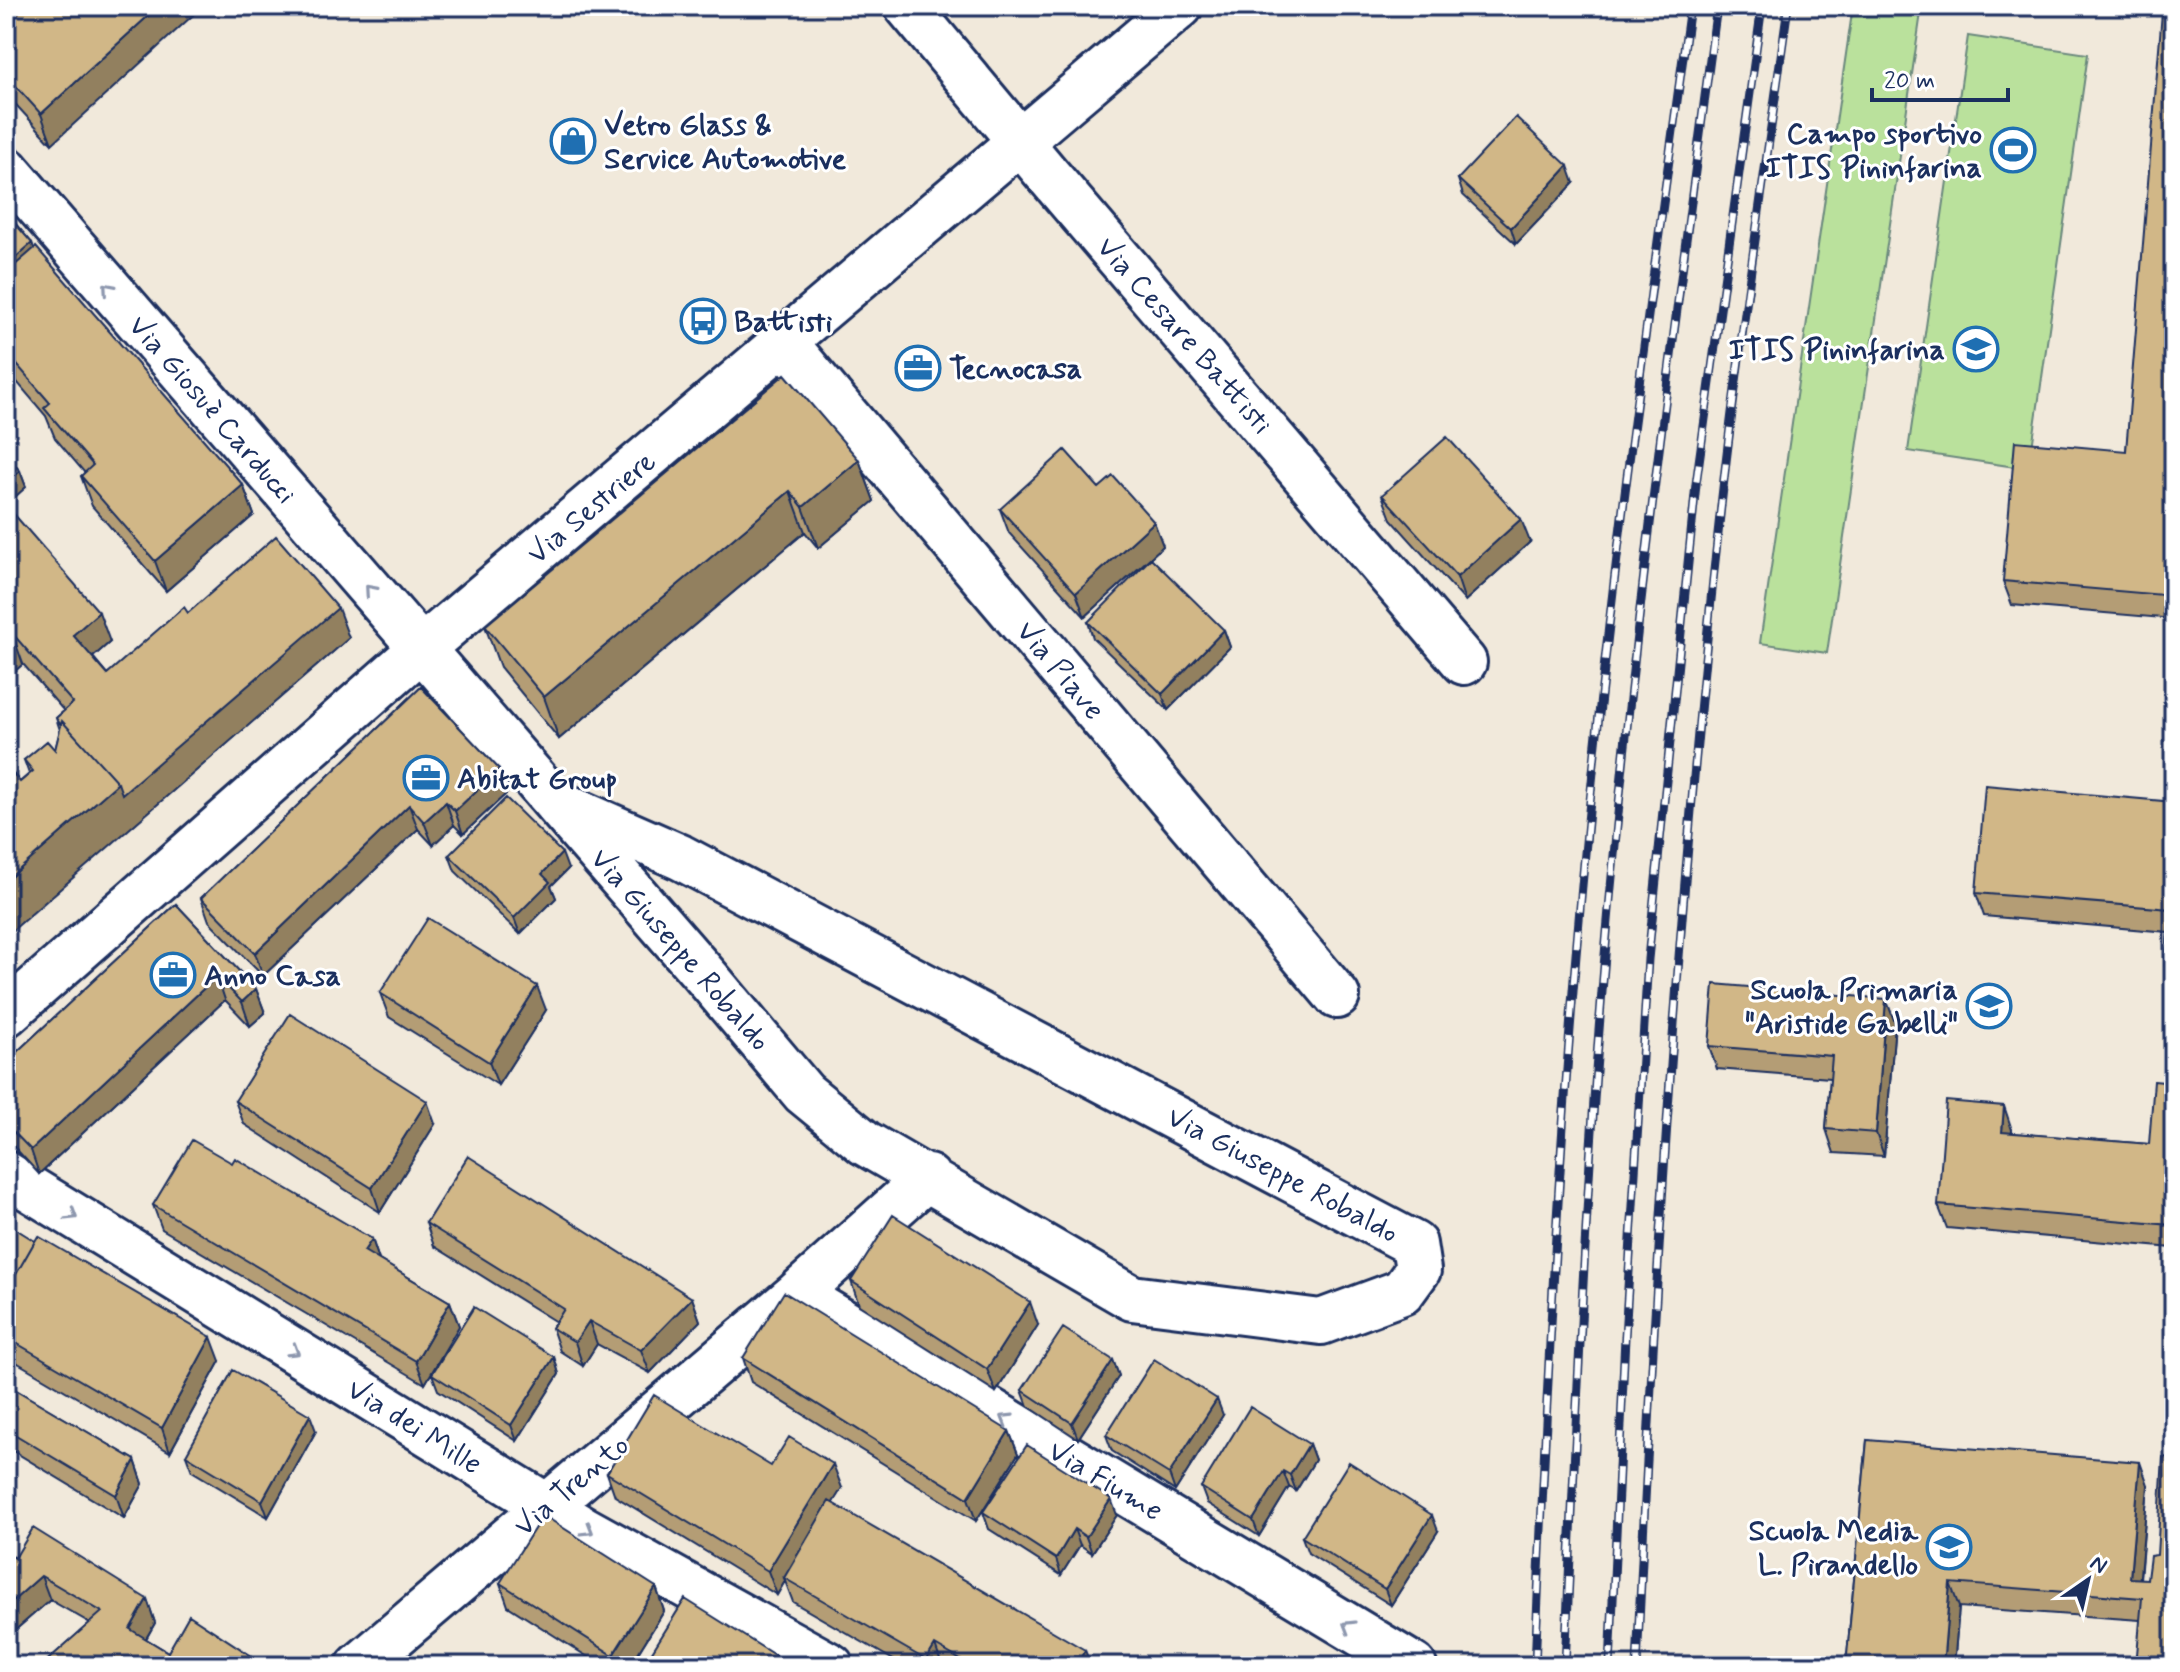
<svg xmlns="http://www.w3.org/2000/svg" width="2180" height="1672" viewBox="0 0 2180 1672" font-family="Mynerve,sans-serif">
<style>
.green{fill:#bae19c;stroke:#6a887d;stroke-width:2}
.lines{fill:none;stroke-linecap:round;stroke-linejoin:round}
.minor-casing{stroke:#1b2f5e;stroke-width:50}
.secondary-casing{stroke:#1b2f5e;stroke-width:50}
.minor{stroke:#fff;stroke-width:44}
.secondary{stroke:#fff;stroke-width:44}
.rail-casing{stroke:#1b2f5e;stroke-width:9}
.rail{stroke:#fff;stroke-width:6;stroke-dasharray:18;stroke-linecap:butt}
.wall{fill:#b49d74;stroke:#1b2f5e;stroke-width:2}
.shaded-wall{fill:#92805e;stroke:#1b2f5e;stroke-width:2}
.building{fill:#d1b787;stroke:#1b2f5e;stroke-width:2}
.oneway{stroke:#8d97ae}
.labels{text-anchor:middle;stroke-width:6;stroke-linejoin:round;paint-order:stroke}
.poi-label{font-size:30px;font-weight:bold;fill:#1b2f5e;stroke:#fff;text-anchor:start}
.street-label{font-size:30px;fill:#1b2f5e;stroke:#fff}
</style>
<rect width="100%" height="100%" fill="#f1e9db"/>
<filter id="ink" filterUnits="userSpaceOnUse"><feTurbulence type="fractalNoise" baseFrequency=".0125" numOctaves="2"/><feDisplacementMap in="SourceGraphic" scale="16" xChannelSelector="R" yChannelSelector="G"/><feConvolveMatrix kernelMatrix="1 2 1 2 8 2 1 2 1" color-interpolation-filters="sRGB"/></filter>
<g filter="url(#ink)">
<path class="green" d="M1853,6h69l-95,647 -67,-10z
M1968,36l120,18 -59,415 -121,-18z"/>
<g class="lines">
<g class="minor-casing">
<path id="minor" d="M907,6l140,168 417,488
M6,169l703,811 95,113 61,50 267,155 189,24 81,-30 16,-22 -4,-26 -734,-387 -125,-55
M785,343l552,653
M6,1174l578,355 247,137
M797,1294l617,372
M359,1666l438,-372 131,-117"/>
</g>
<g class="secondary-casing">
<path id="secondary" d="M6,1014l415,-365 759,-643"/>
</g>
<use href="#minor" class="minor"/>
<use href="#secondary" class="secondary"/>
<g class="rail-casing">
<path id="rail" d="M1535,1666c10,-237 21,-475 41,-711 26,-318 71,-633 114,-949
M1565,1666c11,-237 20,-475 40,-711 27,-318 70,-633 112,-949
M1610,1666l15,-329 23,-378 48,-475 66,-478
M1637,1666c18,-394 42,-787 86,-1178 18,-161 43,-322 65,-482"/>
</g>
<use href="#rail" class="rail"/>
</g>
<path class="wall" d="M6,6l46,138 -46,-50z
M2174,13v606l-162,-14 -9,-24 123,-130z
M1458,179l116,4 -58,61 -53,-49z
M6,213l26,30 2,6 209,236 11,30 -88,76 -74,-85 -11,-30 4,-3 -30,-35 -9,-22 -40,-47z
M6,455l14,16 6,16 -20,18 104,137 -17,15 14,17 81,-61 161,25 -216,187 -113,-43 9,-8 -5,-14 31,-10 5,-20 -4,-12 8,-7 -41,-47 -17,15z
M859,460l15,41 -56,47 -13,-16 -246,207 -59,-72 -15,-41z
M1099,488l55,34 9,24 -78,71 -76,-84 -9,-24z
M1382,495l148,47 -65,59 -74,-82z
M1088,622l136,8 6,17 -62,63 -75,-72z
M421,687l78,82 9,23 -45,42 -9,-9 -21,20 -15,-16 -155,147 -54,-55 -8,-23z
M2174,802v187l-9,-24 3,-33 -184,-16 -8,-23z
M449,855l119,14 -17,17 5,12 -36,36 -65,-63z
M176,904l80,85 9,24 -15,13 -25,-26 -186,174 -33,-36v-76z
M380,993l166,17 -48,75 -109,-68z
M1886,999l9,24 -11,133 -50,-3 -8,-24 4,-51 -113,-9 -8,-23z
M2174,1083v167l-1,-2 -226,-20 -9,-23 74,-75v3l137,11z
M235,1101l200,23 -55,88 -136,-88z
M232,1163l140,76 7,21 71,42 9,24 -34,58 -263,-155 -9,-24z
M6,1223l214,138 -50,91 -164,-96z
M426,1223l266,75 8,23 -50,52 -53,-29 -14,22 -23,-15 -8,-23 4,-6 -122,-76z
M851,1281l187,44 -42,67 -137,-87z
M554,1357l5,17 -42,67 -79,-51 -6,-16z
M743,1358l266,73 9,23 -42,67 -225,-139z
M1113,1360l6,16 -41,63 -50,-33 -6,-16z
M6,1384l129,76 8,24 -19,34 -111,-67 -7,13z
M1223,1415l-48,76 -63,-40 -6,-16z
M316,1431l-48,86 -76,-46 -6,-16z
M1867,1440l281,45 -8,94h7l10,-24 17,111 -34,-46 -181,-13 -5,59h-108z
M1309,1444l6,16 -19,31 -7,-4 -30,49 -52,-33 -6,-16z
M771,1466l71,22 -10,15 259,163h-187l-111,-64 -8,-21 -8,14 -162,-99 -8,-23z
M983,1512l134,3 -25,38 -12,-8 -19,30 -72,-46z
M1438,1531l-47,74 -83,-52 -6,-16z
M6,1552l9,6 132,41 8,24 -9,16 22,13 99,14h-226l49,-43 -40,-23 -44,38z
M500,1583l156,4 8,24 -34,55h-28l-94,-60z"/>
<path class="shaded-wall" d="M159,6h44l-151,138 -11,-30z
M1568,166l6,17 -58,61 -5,-16z
M32,243l9,23 -35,31v-31z
M859,460l15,41 -56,47 -15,-41z
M20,471l6,16 -20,18v-21z
M243,485l11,30 -88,76 -11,-30z
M790,491l15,41 -246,207 -15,-42z
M1521,519l9,23 -65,59 -8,-24z
M1154,522l9,24 -78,71 -9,-24z
M338,608l11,30 -343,298v-55l112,-98z
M99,612l11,30 -26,23 -11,-30z
M1224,630l6,17 -62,63 -6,-16z
M12,633l11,31 -17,15v-40z
M499,769l9,23 -45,42 -8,-23z
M446,802l8,23 -21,20 -9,-23z
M2174,803v39l-3,-7z
M409,805l9,24 -155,147 -8,-23z
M562,853l6,16 -17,17 5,12 -36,36 -6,-16 28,-44z
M217,976l8,24 -186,174 -8,-24z
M537,986l9,24 -48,75 -9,-23z
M256,989l9,24 -15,13 -8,-24z
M1886,999l9,24 -11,133 -8,-23z
M427,1101l8,23 -55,88 -8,-24z
M2004,1106l8,24 -2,26 -8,-24z
M372,1239l8,24 -16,-12z
M692,1298l8,23 -50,52 -9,-23z
M450,1302l9,24 -34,58 -9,-23z
M1030,1302l8,23 -42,67 -9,-23z
M589,1321l8,23 -14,22 -8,-24z
M211,1337l9,24 -50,91 -8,-24z
M554,1357l5,17 -42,67 -6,-16z
M1113,1360l6,16 -41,63 -6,-16z
M1217,1399l6,16 -48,76 -6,-17z
M310,1415l6,16 -48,86 -6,-16z
M1009,1431l9,23 -42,67 -8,-23z
M6,1433l7,18 -7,13z
M1309,1444l6,16 -19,31 -6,-16z
M135,1460l8,24 -19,34 -8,-23z
M2140,1462l8,23 -10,112 -8,-19z
M833,1464l9,24 -56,91 -2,-1 1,3 -8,14 -9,-24z
M1283,1471l6,16 -30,49 -6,-16z
M1111,1499l6,16 -25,38 -6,-16z
M1432,1515l6,16 -47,74 -6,-16z
M1074,1529l6,16 -19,30 -5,-16z
M41,1576l9,24 -44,38v-31z
M1950,1583l9,24 -5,59h-11z
M656,1587l8,24 -34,55h-12l-5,-11z
M147,1599l8,24 -17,29 -8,-23z
M935,1645l7,21h-14l-2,-6z
M1085,1650l6,16h-15z"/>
<path class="building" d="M6,6h153l-118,108 -35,-39z
M2162,12l12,1v583l-171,-15 12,-140 111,10z
M1516,117l52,49 -57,62 -53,-49z
M6,213l26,30 -26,23z
M36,247l207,238 -88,76 -74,-85 12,-11 -49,-57 6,-5 -44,-51v-79z
M785,374l74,86 -56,47 -13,-16 -246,206 -59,-71z
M1447,437l74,82 -64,58 -75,-82z
M1065,450l34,38 14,-12 41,46 -78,71 -76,-84z
M6,455l14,16 -14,13z
M6,505l93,107 -26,23 34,39 77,-67 4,6 88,-77 62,72 -216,186 -4,-11 -56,-62 -1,4 -5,-7 17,-15 -61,-70 -6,6z
M1151,558l73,72 -62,64 -74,-72z
M421,687l78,82 -44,42 -9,-9 -22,20 -15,-17 -154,148 -54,-55z
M62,721l56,62 -112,98v-105l5,-5 9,11 13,-11 -9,-11 23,-19 8,9z
M1985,785l189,17 -3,33h3v131l-9,-1 5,-56 -194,-16z
M506,798l56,55 -20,21 8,8 -36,36 -65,-63z
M176,904l80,85 -14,13 -25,-26 -186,174 -25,-26v-62z
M428,918l109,68 -48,76 -109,-69z
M1714,984l172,15 -10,134 -50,-4 6,-73 -123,-10z
M290,1014l137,87 -55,87 -137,-87z
M2154,1081l20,2v156l-4,-1 1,-13 -233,-20 8,-104 58,5 -2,26 147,12z
M192,1140l40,23 3,-5 137,81 -8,12 86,51 -34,59 -263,-156z
M468,1156l224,142 -51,52 -52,-29 -14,21 -23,-14 12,-19 -138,-86z
M893,1215l137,87 -43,67 -136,-88z
M6,1223l29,18 -29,51z
M38,1236l173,101 -49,91 -156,-91v-45z
M784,1292l225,139 -41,67 -225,-140z
M474,1307l80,50 -43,68 -79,-51z
M1063,1328l50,32 -41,63 -50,-33z
M1154,1359l63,40 -48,75 -63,-39z
M233,1370l77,45 -48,86 -76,-46z
M6,1384l129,76 -19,35 -110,-66z
M654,1395l117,71 18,-29 44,27 -65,107 -161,-98z
M1250,1407l59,37 -19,31 -7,-4 -30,49 -52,-33z
M1867,1440l273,22 -10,116 17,1 3,-23 7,-1 6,-98 11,1v208h-38l6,-68 -192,-15 -7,83h-97z
M1027,1445l84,54 -25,38 -12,-8 -18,30 -73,-47z
M1349,1462l83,53 -47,74 -83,-52z
M829,1501l256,149 -9,16h-105l-36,-21 -9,15 -142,-82z
M543,1515l113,72 -43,68 -113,-72z
M33,1528l114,71 -17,30 38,23 21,-37 78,51h-169l-3,-2 -2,2h-52l61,-54 -61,-36 -35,31v-55l9,6z
M685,1599l107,67h-142l-5,-3z"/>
<defs><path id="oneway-chevron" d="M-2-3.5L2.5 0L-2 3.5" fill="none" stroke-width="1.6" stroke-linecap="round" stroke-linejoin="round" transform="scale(2)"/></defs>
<g class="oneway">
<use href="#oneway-chevron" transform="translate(108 288) rotate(-131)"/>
<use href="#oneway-chevron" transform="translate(370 590) rotate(-131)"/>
<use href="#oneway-chevron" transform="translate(72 1215) rotate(32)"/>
<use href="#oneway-chevron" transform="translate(294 1351) rotate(32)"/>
<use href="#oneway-chevron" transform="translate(1006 1419) rotate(-149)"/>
<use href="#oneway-chevron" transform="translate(588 1530) rotate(31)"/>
<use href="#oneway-chevron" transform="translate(1348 1626) rotate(-149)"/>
</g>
</g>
<defs>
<g id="shop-ring" transform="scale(2.3)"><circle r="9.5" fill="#fff" stroke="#1f6fb2" stroke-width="1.5"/><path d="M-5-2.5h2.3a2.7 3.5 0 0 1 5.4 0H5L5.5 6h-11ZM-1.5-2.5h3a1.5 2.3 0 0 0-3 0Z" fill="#1f6fb2"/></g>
<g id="stadium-ring" transform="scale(2.3)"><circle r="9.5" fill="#fff" stroke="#1f6fb2" stroke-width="1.5"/><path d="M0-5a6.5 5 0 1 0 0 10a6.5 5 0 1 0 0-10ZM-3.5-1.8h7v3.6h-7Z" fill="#1f6fb2"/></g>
<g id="bus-ring" transform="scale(2.3)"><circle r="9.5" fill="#fff" stroke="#1f6fb2" stroke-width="1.5"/><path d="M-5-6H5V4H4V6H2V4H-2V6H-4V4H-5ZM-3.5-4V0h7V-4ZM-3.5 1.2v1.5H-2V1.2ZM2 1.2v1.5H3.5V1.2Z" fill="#1f6fb2"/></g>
<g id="school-ring" transform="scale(2.3)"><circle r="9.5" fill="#fff" stroke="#1f6fb2" stroke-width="1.5"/><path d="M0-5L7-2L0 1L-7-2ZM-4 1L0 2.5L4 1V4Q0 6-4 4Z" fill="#1f6fb2"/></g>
<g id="office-ring" transform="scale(2.3)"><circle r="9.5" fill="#fff" stroke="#1f6fb2" stroke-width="1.5"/><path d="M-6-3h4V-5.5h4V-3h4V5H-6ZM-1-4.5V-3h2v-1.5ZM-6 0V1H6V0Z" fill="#1f6fb2"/></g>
</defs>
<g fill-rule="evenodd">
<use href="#shop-ring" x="573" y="141"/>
<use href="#stadium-ring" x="2013" y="150"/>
<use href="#bus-ring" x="703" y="321"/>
<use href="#school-ring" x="1976" y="349"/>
<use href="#office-ring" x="918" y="368"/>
<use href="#office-ring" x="426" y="778"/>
<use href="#office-ring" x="173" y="975"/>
<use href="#school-ring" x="1989" y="1006"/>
<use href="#school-ring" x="1949" y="1547"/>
</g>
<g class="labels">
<g class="poi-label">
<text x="604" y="134">Vetro Glass &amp;<tspan x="604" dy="34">Service Automotive</tspan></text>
<text x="1982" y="143" text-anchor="end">Campo sportivo<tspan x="1982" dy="34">ITIS Pininfarina</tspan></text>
<text x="734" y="331">Battisti</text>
<text x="1945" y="359" text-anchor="end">ITIS Pininfarina</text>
<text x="949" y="378">Tecnocasa</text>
<text x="457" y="788">Abitat Group</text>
<text x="204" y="985">Anno Casa</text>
<text x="1958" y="999" text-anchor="end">Scuola Primaria<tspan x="1958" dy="34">"Aristide Gabelli"</tspan></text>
<text x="1918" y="1540" text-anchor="end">Scuola Media<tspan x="1918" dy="34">L. Pirandello</tspan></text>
</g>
<g class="street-label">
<text transform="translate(1185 335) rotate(49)" y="10">Via Cesare Battisti</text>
<text transform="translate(213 409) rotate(49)" y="10">Via Giosuè Carducci</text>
<text transform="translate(591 507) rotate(-40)" y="10">Via Sestriere</text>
<text transform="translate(1061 670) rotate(50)" y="10">Via Piave</text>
<text transform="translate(681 949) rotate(49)" y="10">Via Giuseppe Robaldo</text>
<text transform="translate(1283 1174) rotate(28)" y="10">Via Giuseppe Robaldo</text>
<text transform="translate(415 1426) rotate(32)" y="10">Via dei Mille</text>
<text transform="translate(1106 1480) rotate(31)" y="10">Via Fiume</text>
<text transform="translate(571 1485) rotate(-40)" y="10">Via Trento</text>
</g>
</g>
<rect width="2180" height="1672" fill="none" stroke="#fff" stroke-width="32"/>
<rect x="16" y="16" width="2148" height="1640" fill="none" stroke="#1b2f5e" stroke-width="3" filter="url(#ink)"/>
<g transform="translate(2088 1580) rotate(34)" stroke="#ffffff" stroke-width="6" paint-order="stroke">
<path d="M0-6L14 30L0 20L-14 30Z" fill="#1b2f5e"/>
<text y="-12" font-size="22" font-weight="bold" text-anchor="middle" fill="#1b2f5e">N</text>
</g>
<path d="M1872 88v12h136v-12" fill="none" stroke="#1b2f5e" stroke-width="4"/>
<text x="1884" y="88" font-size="24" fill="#1b2f5e" stroke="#ffffff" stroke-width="6" paint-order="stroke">20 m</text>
</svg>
